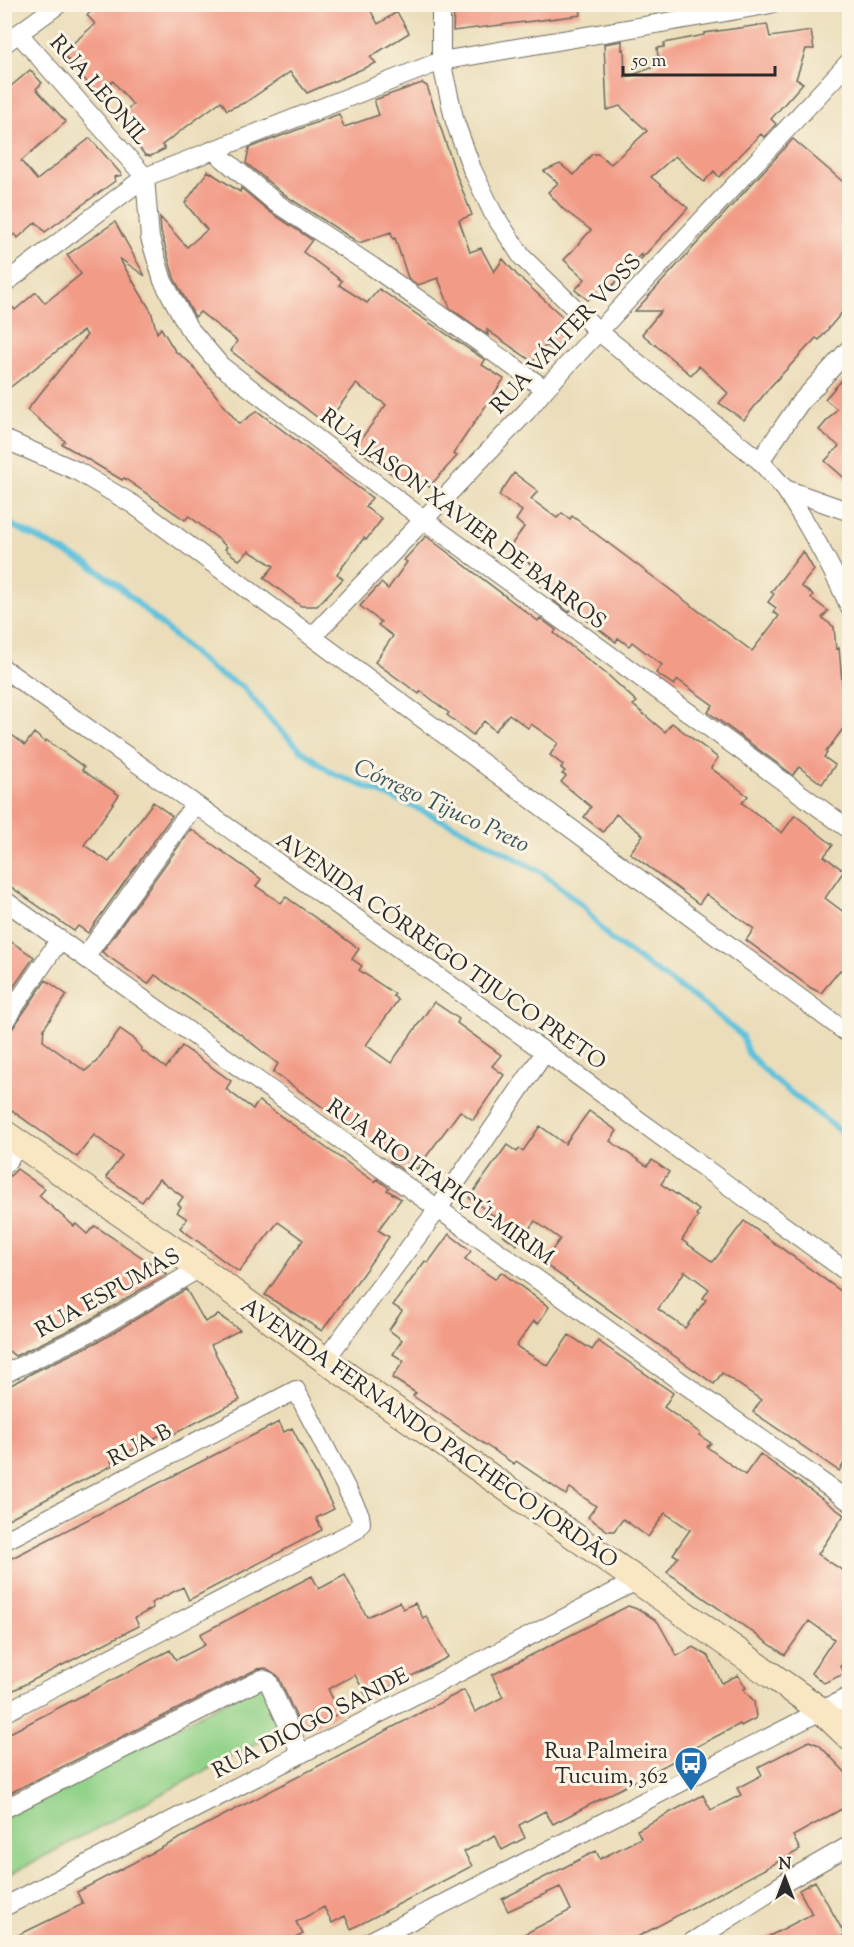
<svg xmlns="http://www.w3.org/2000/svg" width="854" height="1947" viewBox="0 0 854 1947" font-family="'Sorts Mill Goudy',serif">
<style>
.green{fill:#92d289;stroke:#5e7e5a;stroke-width:1.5}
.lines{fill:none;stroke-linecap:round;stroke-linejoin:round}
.stream{stroke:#5dc1db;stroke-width:6}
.building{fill:#f29c88;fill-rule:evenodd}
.street-casing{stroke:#6e695d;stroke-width:20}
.secondary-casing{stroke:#6e695d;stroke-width:28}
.street{stroke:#fff;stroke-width:18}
.secondary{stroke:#f9e7c3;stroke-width:26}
.labels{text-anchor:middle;stroke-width:6;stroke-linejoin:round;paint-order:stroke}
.street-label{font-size:22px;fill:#2b2b2b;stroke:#fcf5e5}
.poi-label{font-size:22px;fill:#2b2b2b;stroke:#fcf5e5;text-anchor:end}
.water-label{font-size:24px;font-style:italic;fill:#3a5860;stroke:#fcf5e5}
</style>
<rect width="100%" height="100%" fill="#fcf5e5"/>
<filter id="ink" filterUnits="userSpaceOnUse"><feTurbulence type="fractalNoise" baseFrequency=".0167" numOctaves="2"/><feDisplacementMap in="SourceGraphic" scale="12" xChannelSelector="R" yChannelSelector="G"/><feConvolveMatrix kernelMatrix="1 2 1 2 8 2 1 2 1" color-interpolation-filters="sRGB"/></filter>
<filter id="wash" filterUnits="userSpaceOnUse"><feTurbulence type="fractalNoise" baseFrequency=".008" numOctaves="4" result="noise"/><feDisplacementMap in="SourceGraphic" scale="24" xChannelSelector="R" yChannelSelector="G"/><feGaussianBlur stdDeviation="1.35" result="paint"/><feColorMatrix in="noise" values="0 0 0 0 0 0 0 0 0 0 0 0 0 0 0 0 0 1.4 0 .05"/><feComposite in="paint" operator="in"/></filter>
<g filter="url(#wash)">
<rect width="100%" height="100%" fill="#ebddb9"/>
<path class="green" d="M261,1683l23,46 -279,148v-61z"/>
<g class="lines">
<path class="stream" d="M4,521l84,43 26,18 98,88 31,17 29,35 29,28 31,23 76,31 62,29 74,41 38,31 28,34 96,67 36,30 6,17 23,24 79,62"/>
</g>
<g id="blocks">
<path class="building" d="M101,4h266l11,20 19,-12 12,21 -39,24 6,6 -69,30 -17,-21 -44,30 -19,8 -6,-9 -59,44 3,4 -14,7 -6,-1 -13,-16 5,-4 -16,-21 12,-9 -20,-24 -15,14 -36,-42 33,-29 -8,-9z
M459,4h121l1,11 -128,16 1,-23 5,1z
M767,24l3,13 41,-6 3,18h-8l-10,30 7,4 -32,36 5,5 -12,13 -3,-3 -42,43 -5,-6 -10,11 -29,-26 -24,21 37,31 -47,51v-5l-36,40h-6l-3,-3 -8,9 -13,-10 10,-11 -21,-19 27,-30 -28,-21 -15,-17 10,-9 -14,-12 16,-7 14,11 18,-21h6l13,10 36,-33 -27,-25 -13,4 -3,-66 18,-3v9l2,-1 1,29 34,-13 -2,-17 7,-1v-4l40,-8v-2z
M30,70l12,13 -6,6 30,33 -45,39 16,19 53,-42 32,37 -8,2 1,4 -70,51 -9,-10 -18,16 -3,-4 -11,8v-150z
M422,83l5,3 29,88 16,41 -13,5 11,32 11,-4 13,24 9,-13 14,16 46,42 -10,13 11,10 -10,11 -8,-6 -3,4 -2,-1 -8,14 -46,-32 1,5 -38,-27 -12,-30 -20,7 -10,-7 -13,-40 -2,1 -2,-7 -32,11 -76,-49 -37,-31 3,-15 90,-34 5,13 35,-12 -5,-15z
M793,139l56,48v117l-30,36 -3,-2 -46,49 -26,33 -25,-17 9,-10 -29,-27 -8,9 -49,-41 19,-23h-26z
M208,171l32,21 1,-4 29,24 42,28 -9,12 39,29 -3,4 28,18 12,-14 106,71 -3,5 22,14 -51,75 4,2 -28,31 -10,-6 -7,8 -57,-42 31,-42 -30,-21 -30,40 -95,-73 6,-10 -37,-29 -5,5 -21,-39 -13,-46 -1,-15 27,30 20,-17 -22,-27z
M115,222l30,54 -26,-18 32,53 6,22 4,-5 14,23 14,11 50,62 18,-13 115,87 -7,9 17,12 -16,21 -2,-2 -27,36 6,5 -26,27h-16l-37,-28 10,-12 -25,-15 -10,9 -14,-11 2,-2 -10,-9 -28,-22 -4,4 -61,-42 -2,2 -60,-36 3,-3 -38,-31 60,-75 -4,-4 -79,61v-95l11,13 21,-18 9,11 36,-29 -14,-19z
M849,372v110l-24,-21 14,-15 -20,-16 18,-21 -12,-10z
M514,473l24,18 -7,8 26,19 5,-5 8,6 2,-3 180,135 27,-35 -6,-4 3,-4 -8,-6 6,-8 -3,-2 32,-41 11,19 -13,16 12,9 -2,3 17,13 -6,7 12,9 2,22 3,-1 6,65v13l-19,26 1,1 -3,4 11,8 -13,19 -23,-17 -6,8 -85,-63 5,-7 -35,-25 -4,5 -18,-12 6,-8 -30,-23 -3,4 -11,-8 -2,4 -44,-33 -3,3 -16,-12 2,-3 -17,-13 7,-9 -36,-27 15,-21 -8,-7 6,-9 -23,-16z
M426,536l112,85 2,-3 16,12 -2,3 55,43 28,26 -4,3 32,27 7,-9 46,35 -7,10 37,28 -6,7 40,30 13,-18 38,30 -9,11 20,15 -19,27 24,18v61l-9,-7 -19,23 -10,-5 -65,-48 8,-11 -48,-35 -7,10 -69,-51 13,-18 -27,-21 -13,18 -19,-15 7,-10 -30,-25 5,-6 -4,-2 3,-3 -4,-3 2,-3 -13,-10 8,-12 -27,-19 -3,4 -19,-14 -14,17 -11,-10 -11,14 -26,-20 2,-2 -28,-22 -2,3 -44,-32 18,-26 -15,-11 3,-3 -21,-16 21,-23 7,6 19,-27 -3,-2z
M4,729l21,16 9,-12 11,9 1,-2 38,27 -2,3 37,25 -35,50 25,17 44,-60 19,14 -84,117 -10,-7 -4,5 -70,-49z
M191,829l70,50 -5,7 25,17 5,-6 73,52 -7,10 10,7 -3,4 36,24 -2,2 5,4 -32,45 25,18 43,-61 25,17 -2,4 44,32 -9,11 12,9 -31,45 -13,-9 -43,58 -9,-6 -5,7 -13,-9 3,-4 -120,-85 5,-8 -39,-31 -84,-58 -7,9 -46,-32z
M4,937l30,20 -30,44z
M46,980l21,15 -23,33 -1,13 42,30 11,-9 24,-33 13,9 9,10 -1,2 25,18 16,-22 49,35 -5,8 27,20 6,-8 116,81 2,-3 12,9 -2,2 14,9 -23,31 11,7 -67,94 -57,-36 38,-55 -25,-18 -39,50 -59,-44 7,-9 -10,-7 4,-5 -3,-3 5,-7 -24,-18 -17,23 -36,-25 16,-21 -28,-21 -17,22 -73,-52v-72l9,-5z
M589,1111l28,20 -7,10 37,25 5,-6 17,12 -8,12 38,26 -3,5 2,1 -16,24 31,22 31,-41 105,76v159l-10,15 -86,-59 8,-12 -39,-27 -8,11 -171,-121 17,-24 -25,-18 -18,24 -14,-10 5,-9 -39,-28 38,-53 10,7 2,-3 4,2 17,-25 25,18zM685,1271l24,18 -6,9 3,2 -21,28 -27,-19z
M17,1169l28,20 -6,7 35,30 2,-2 11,10 8,-8 72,48 -77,46 -75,36 -11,-9v-165z
M449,1234l22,17 -6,8 30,20 6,-7 48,35 -11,17 -4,-3 -18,25 32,20 21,-31 23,15 6,-9 75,52 -9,14 36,26 -1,2 12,8 -4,4 38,28 15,-21 84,61 -26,39 31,21v79l-9,13 6,6 -22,10 -13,-10 23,-34 -25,-18 -24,34 -118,-83 11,-15 -5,-3 17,-24 -25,-17 -17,24 -25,-18 -9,12h-6l-20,-14 8,-11 -26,-18 -4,7 -50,-34 -2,3 -101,-68 3,-3 -24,-15 12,-17 -11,-7 9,-14 -13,-10 13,-19 -9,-6 32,-44 3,2z
M186,1289l19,33 13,-7 22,15 -29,15 29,55 -76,39 -2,-5 -51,27 2,4 -109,56v-132l30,-17 67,-32z
M279,1422l5,10 8,-4 42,81 -18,9 6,12 -133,70 -6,-13 -32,16 2,5 -18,10 4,8 -135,69v-133z
M345,1575l22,42 32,-15 4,7 12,-6 8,15 3,-2 22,41 -80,42 -13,-24 -27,14 12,24 -37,19 -25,-56 -12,-8 -9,1 -253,127v-60l166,-86 6,10 29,-15 -5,-11 112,-58 7,13z
M628,1606l12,4 18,12 19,34 16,-9 15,9 14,27 16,-8 8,13 -3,1 11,12 2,17 -15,8 -1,-2 -54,28 1,2 -134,70 -8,-13 -26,14 6,13 -23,12 -7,-15 -31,17 8,14 -121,63 -6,-13 -13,7 -8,-16 -28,15 7,12 -15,8h-284l79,-38 -6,-12 387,-202 11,22 28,-15 -11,-22z
M809,1741l10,4 30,31v29l-56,31 7,14 -172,92h-119l62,-32 -11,-23 -52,24 -6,-12 94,-48 4,8 41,-21 -4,-8 66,-35 8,15 30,-15 -4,-7 25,-13 -4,-8z
M815,1881l30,54 -13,7h-74l54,-28 -13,-24z"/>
</g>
</g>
<g filter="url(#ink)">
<use href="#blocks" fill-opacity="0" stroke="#6e695d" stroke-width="1.5"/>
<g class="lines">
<g class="street-casing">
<path id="street" d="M441,4v57l14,61 17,47 21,44 29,44 77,75 161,129 25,28 65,23
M19,34l126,143 5,61 13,43 25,46 33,39 202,153 427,311
M4,44l55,-40
M213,150l63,53 97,64 172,122
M4,284l141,-107 296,-116 330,-57
M4,439l73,32 57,34 716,530
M760,461l39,-57 51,-56
M785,489c24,38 47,77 65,119
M313,636l214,-225 18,-22 305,-328
M4,669l541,383 305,222
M4,900l846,602
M85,957l110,-153
M4,1022l56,-83
M4,1165l17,-21
M325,1360l113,-151 107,-157
M4,1374l91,-44 105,-62
M4,1541l292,-151 64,125 1,8 -5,7 -352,183
M4,1809l258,-130 6,2 33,73
M4,1907l634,-327
M369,1942l481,-246
M692,1942l97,-62 61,-35"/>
</g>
<g class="secondary-casing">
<path id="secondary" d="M4,1133l196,135 125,92 497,351 28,27"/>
</g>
<use href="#street" class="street"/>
<use href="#secondary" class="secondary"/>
</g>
</g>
<defs>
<g id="bus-pin" transform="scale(1.725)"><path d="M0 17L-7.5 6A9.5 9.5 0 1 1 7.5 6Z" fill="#1f6fb2" stroke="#fcf5e5"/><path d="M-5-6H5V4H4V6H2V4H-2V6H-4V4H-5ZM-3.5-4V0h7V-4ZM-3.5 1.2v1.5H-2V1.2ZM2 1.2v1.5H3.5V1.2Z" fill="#fff"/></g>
</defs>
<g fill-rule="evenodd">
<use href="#bus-pin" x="691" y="1763"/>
</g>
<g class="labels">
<g class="street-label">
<text transform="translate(100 89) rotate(49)" y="8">RUA LEONIL</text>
<text transform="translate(565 333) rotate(-47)" y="8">RUA VÁLTER VOSS</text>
<text transform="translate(464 518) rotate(37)" y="8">RUA JASON XAVIER DE BARROS</text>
<text transform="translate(442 950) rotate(35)" y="8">AVENIDA CÓRREGO TIJUCO PRETO</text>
<text transform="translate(441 1181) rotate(35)" y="8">RUA RIO ITAPIÇÚ-MIRIM</text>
<text transform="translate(107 1292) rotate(-29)" y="8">RUA ESPUMAS</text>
<text transform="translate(430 1432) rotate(35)" y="8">AVENIDA FERNANDO PACHECO JORDÃO</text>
<text transform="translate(139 1444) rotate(-27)" y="8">RUA B</text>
<text transform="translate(310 1722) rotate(-27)" y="8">RUA DIOGO SANDE</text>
</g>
<g class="poi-label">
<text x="668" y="1758">Rua Palmeira<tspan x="668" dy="25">Tucuim, 362</tspan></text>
</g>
<g class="water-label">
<text transform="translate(442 805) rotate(25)" y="8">Córrego Tijuco Preto</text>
</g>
</g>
<rect width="854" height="1947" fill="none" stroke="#fcf5e5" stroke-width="24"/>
<g transform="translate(785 1878)" stroke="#fcf5e5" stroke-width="4.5" paint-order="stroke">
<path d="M0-4.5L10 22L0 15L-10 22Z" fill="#2b2b2b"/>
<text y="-9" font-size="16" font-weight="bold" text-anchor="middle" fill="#2b2b2b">N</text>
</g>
<path d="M623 66v9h152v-9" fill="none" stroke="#2b2b2b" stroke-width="3"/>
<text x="632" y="66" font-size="18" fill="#2b2b2b" stroke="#fcf5e5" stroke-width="4.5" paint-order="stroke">50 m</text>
</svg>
